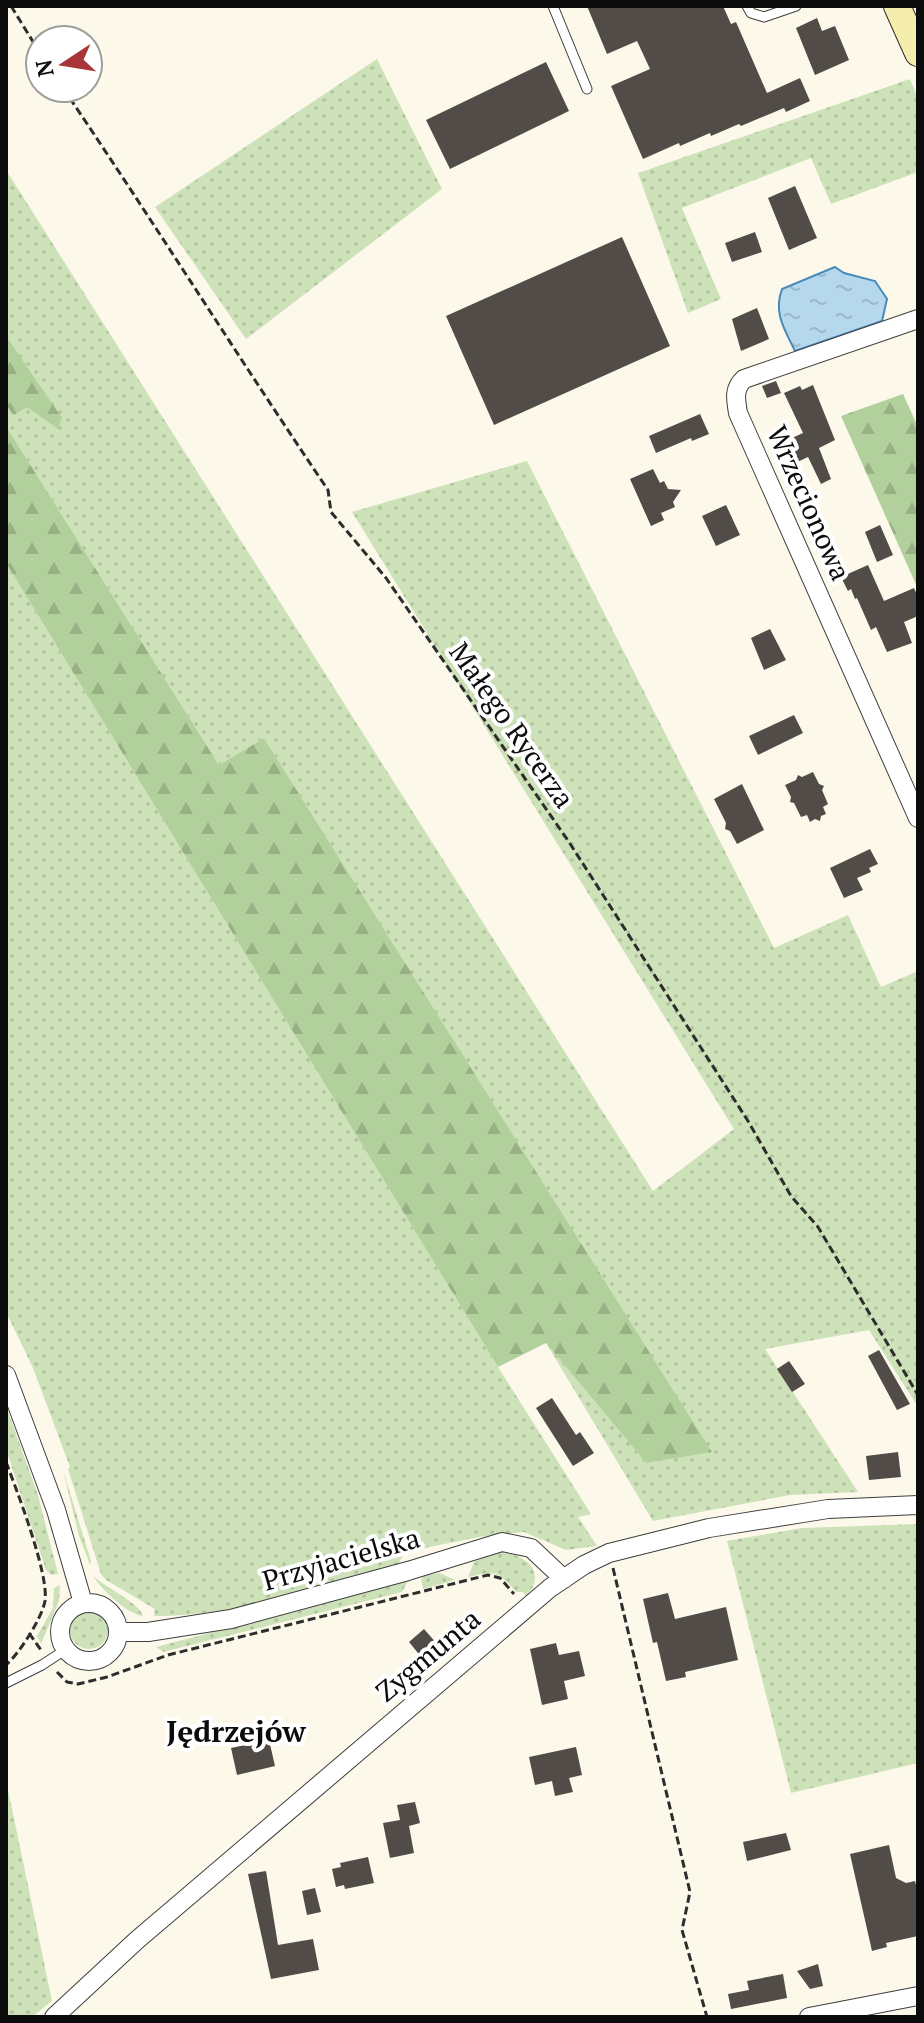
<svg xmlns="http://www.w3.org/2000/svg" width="924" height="2023" viewBox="0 0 924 2023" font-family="'PT Serif',serif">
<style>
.grass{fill:url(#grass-dots)}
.forest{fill:url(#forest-firs)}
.water{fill:url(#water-ripples);stroke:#478bbb;stroke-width:2}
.building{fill:#524c49}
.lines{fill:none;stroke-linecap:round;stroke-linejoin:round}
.lane-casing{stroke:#3e3e3e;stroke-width:11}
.street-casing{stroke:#3e3e3e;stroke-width:20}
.secondary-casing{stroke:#2d2d2d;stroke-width:28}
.path{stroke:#2d2d2d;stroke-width:3;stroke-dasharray:8 4;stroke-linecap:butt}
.lane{stroke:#fff;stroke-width:9}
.street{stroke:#fff;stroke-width:18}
.secondary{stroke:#f4edae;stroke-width:26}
.labels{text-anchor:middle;stroke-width:8;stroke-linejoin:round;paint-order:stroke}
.street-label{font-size:28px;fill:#0b0b0b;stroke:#fff}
.neighbourhood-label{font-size:30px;font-weight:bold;fill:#0b0b0b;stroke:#fff}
</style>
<defs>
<pattern id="grass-dots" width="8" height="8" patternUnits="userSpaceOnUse" patternTransform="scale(2)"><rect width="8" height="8" fill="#cee2b9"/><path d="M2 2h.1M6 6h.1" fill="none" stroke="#b0c19e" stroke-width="1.8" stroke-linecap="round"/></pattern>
<pattern id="forest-firs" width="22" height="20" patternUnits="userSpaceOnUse" patternTransform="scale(2)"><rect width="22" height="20" fill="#b2d09b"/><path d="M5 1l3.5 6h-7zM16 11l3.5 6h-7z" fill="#98b184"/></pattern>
<pattern id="water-ripples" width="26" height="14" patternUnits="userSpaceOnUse" patternTransform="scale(2)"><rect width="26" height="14" fill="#b6d8ed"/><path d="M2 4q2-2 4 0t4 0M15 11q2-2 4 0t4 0" fill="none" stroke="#9bb8ca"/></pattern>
</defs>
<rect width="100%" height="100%" fill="#fcf9eb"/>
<path class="grass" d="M377,59l65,130 -196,150 -91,-132z
M910,79l8,19v74l-87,32 -20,-46 -129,50 39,91 -33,14 -50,-140z
M6,170l647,1021 81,-62 -382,-617 175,-51 247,487 74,-33 33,72 37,-16v436l-49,-77 -104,19 93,143 -68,3 -137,26 -107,-178 100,120 65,-12 -447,-713 -45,27 -213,-339z
M6,563l492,804 93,147 -13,3 19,29 -31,4 -42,-18 -45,5 -74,15 -7,12c-80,22 -160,53 -244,52l1,-7 -49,-29 -5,-6 -33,-105 2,-2 -37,-99 -27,-56z
M6,1406l32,89 20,79 -7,1 -5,-5 -40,-121z
M63,1470l28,91 -1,4 -11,-29z
M918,1524v239l-127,30 -64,-252 75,-13z
M502,1552c24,3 46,21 24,44l-3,-4h-7c-19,-22 -20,-21 -48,-15l6,-15 15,-8z
M440,1573l15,7 -32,9 -2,-9 2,-4z
M93,1576c12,11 47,27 50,40 -16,-2 -41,-26 -50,-40z
M408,1581l-6,11 -239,60 -7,-5z
M60,1585l-1,16 -18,43 -4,-8 16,-28 1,-20z
M70 1630a19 19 0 1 1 38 0a19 19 0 1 1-38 0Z
M6,1780l46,221 -20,16h-26z"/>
<path class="forest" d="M6,336l56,82 -4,11 -31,-22 -13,8 -8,-10z
M903,394l15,33v162l-77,-173z
M6,426l213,339 45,-27 448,714 -66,11 -100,-120 -48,24 -492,-804z"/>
<path class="water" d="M835,267l9,6 31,8 12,18 -5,22 -87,30c-10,-21 -22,-38 -13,-62z"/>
<path class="building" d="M587,6h136l8,18 5,-2 31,71 33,-15 10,23 -24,11 -2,-4 -43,18 -2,-2 -28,12 -1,-3 -30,13 -1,-3 -36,16 -32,-73 39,-17 -13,-28 -30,13z
M817,18l5,13 13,-5 14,34 -34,15 -19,-47z
M546,62l23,49 -119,58 -24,-49z
M795,186l22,52 -28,12 -21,-52z
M755,232l7,20 -30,10 -7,-19z
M622,237l48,109 -176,79 -48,-109z
M757,308l12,31 -28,12 -9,-32z
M776,381l5,12 -14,5 -5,-12z
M813,385l22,55 -16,8 12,31 -10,5 -13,-27 -15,7 -10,-22 20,-9 -19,-40 16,-7 2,4z
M700,414l9,20 -17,7 -1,-3 -35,15 -7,-17z
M653,469l7,14 4,-2 4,8 13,1 -8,12 2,5 -14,6 3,7 -13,6 -21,-47z
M726,505l14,30 -24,11 -14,-30z
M880,525l13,30 -16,7 -12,-30z
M868,565l16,36 30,-13 4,9v19l-14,6 8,21 -25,9 -11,-25 -5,3 -14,-32 -2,1 -4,-10 -3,2 -7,-14z
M770,629l16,31 -22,10 -13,-32z
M794,715l9,18 -45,22 -9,-19z
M813,772l6,12 5,2 -2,4 6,14 -5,3 3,7 -5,2 -1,5 -5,-2 -5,3 -3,-7 -6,2 -7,-14 -4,-1 1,-5 -6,-12 11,-5 2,-5 4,2z
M742,784l22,46 -27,14 -7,-13 -5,-2 1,-6 -12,-24z
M870,849l8,15 -9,4 2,4 -14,6 6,12 -19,8 -14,-30z
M879,1350l31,54 -13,6 -29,-54z
M789,1361l16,23 -13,8 -15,-23z
M552,1398l24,37 4,-3 14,21 -21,13 -37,-58z
M898,1452l3,25 -32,3 -3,-24z
M668,1593l7,26 51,-12 12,53 -53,12 1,5 -20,4 -9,-39 -4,1 -10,-44z
M424,1629l14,16 -16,13 -13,-16z
M556,1643l3,12 20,-4 6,25 -21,5 4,18 -26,6 -12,-56z
M269,1740l6,26 -38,9 -6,-27z
M576,1747l6,28 -13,3 4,14 -18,4 -3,-15 -17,4 -6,-28z
M415,1802l5,21 -11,3 5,27 -24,5 -7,-35 17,-3 -3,-15z
M786,1833l5,17 -44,11 -4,-19z
M889,1845l7,33 10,5 9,-2 3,12v43l-32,7 1,4 -15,4 -22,-97z
M368,1857l6,26 -29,6 -1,-4 -8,2 -4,-18 9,-2 -1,-4z
M266,1871l12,74 35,-6 6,31 -48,9 -23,-105z
M315,1888l6,24 -14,3 -5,-24z
M818,1964l5,22 -13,3 -13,-18z
M783,1974l4,24 -56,11 -3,-15 21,-4 -2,-9z"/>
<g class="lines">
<g class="lane-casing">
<path id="lane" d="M553,6l34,83
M747,6l4,7 13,4 32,-11
M6,1683l36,-18 23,-15"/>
</g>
<g class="street-casing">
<path id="street" d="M918,319l-174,60c-11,10 -8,21 -6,34l180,405
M6,1375l50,135 27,93
M60 1632a29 29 0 1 1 58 0a29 29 0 1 1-58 0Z
M118,1632h30l83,-13 177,-48 94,-29 29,6 33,31
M54,2017l83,-77 413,-352 34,-23 25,-12 100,-25 119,-19 90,-4
M809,2017l109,-21"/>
</g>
<g class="secondary-casing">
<path id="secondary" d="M897,6l21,47"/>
</g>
<path class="path" d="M11,6l29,47
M63,88c90,133 175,269 265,402l3,22 55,66 183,264 179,279 43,75 27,31 100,168
M6,1462c11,29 43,112 39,139 -3,17 -26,53 -39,64
M613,1568l77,324 -8,38 25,87
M29,1633l12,17
M57,1672l10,10 11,2 29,-7 61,-22 320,-80 12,3 14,16"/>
<use href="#lane" class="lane"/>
<use href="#street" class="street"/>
<use href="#secondary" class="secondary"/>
</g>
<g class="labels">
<g class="street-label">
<text transform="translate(809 503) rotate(66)" y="10">Wrzecionowa</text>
<text transform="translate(512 725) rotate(55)" y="10">Małego Rycerza</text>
<text transform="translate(341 1559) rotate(-16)" y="10">Przyjacielska</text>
<text transform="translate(428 1655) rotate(-40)" y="10">Zygmunta</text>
</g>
<g class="neighbourhood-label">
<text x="236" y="1742">Jędrzejów</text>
</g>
</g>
<rect width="924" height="2023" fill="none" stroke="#0b0b0b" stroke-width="16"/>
<g transform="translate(64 64) rotate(258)"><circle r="38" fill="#ffffff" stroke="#9d9d9d" stroke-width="2"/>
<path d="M0-6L14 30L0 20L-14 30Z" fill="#a83639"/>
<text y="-12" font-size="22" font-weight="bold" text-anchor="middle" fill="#0b0b0b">N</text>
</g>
</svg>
